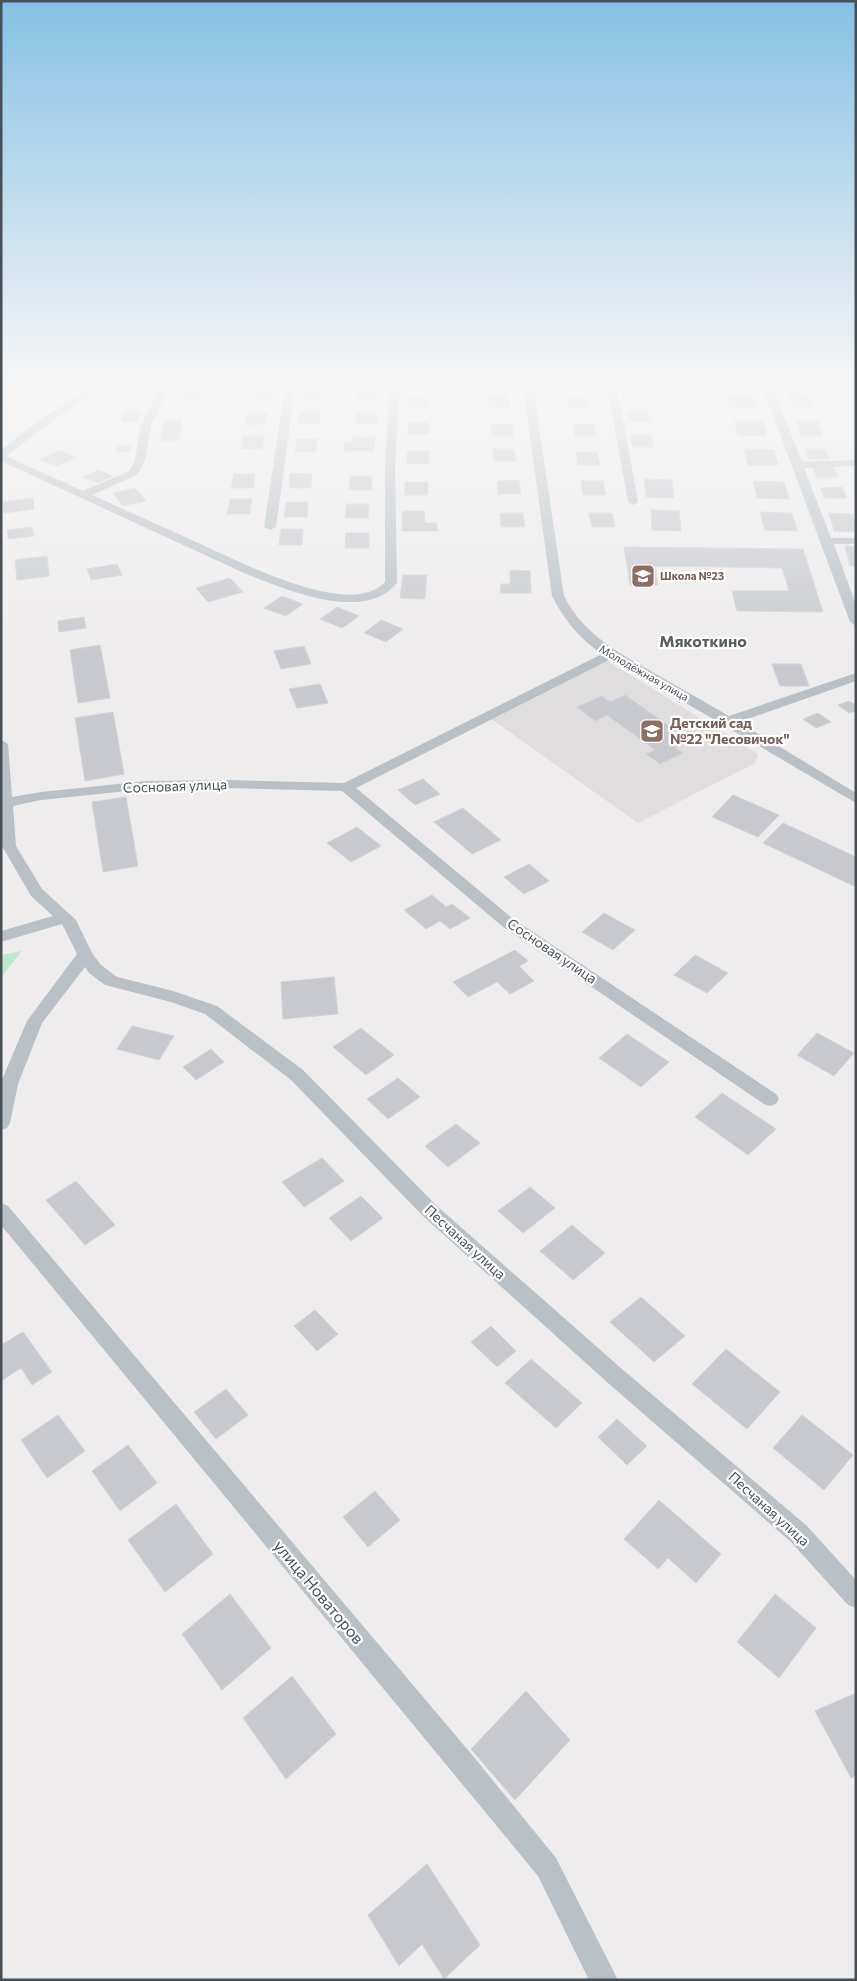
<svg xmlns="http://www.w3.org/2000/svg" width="857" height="1981" viewBox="0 0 857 1981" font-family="Commissioner,sans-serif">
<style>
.education{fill:#dfdddd}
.green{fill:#bee8cc}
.building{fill:#c7c9ce;stroke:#d0d3d7}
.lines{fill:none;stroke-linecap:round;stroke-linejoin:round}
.minor{fill:#b9c1c7;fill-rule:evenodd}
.labels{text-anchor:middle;stroke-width:4.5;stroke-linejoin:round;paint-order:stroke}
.far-education-label{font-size:11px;font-weight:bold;fill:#785e54;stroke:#fff;text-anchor:start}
.far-street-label{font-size:11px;fill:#475057;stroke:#fff}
.education-label{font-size:14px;font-weight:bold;fill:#785e54;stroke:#fff;text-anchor:start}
.street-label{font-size:14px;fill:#475057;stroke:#fff}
.far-district-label{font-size:16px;font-weight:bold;fill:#595d60;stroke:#fff}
.near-street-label{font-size:16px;fill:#475057;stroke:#fff}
</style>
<rect width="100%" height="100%" fill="#eeecec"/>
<path class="education" d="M606,660l152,94 -3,9 -117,60 -148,-105z"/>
<path class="green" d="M22,951l-21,26v-22z"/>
<path class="building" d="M566,380h20l1,5h-20z
M620,386h20l3,11h-20z
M303,387h20l-1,12h-20z
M271,388l-1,12h-20l2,-11z
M357,388h20v11h-21z
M182,391h24l-2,7h-24z
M788,393l21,1 4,14 -21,-1z
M488,394h20l2,14h-20z
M727,394l28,1 3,14 -28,-1z
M407,396h20v11h-20z
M566,397h21l2,11 -21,1z
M124,410h17l-3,12h-17z
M627,410h20l4,11h-21z
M300,411h20l-1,12h-20z
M247,412h20l-2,12 -21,1z
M356,412h21v12h-21z
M164,420h18l-3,20 -19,1z
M734,421h29l4,15 -29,-1z
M797,421h21l5,15h-22z
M429,422v12h-21v-11z
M491,424h21l1,12h-21z
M573,424h21l2,12h-21z
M630,435h21l3,12h-21z
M243,436h21l-2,13h-21z
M353,437h22l-1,14h-30l1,-8h8z
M297,439h20l-1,13h-21z
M117,446h14l-1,5 -14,1z
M493,449h21l2,12h-22z
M744,449l30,1 4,15h-30z
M804,449h21l5,10h-21z
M59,450l17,7 -18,9 -18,-6z
M407,451h22v13h-22z
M576,452h21l3,13h-22z
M812,467h21l5,10h-21z
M98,470l15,6 -15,7 -15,-6z
M312,473l-1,15h-22l1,-14z
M234,474h21l-2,14h-22z
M350,476h22v14h-23z
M644,479l28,1 2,18 -28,-1z
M519,480l2,14h-23l-1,-13z
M581,481h22l3,14h-23z
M753,481l31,1 5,17 -32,-1z
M405,482h23v13h-23z
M842,487l5,11h-22l-5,-10z
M135,488l11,13 -23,5 -10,-13z
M33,498l1,11 -30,4 -1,-11z
M230,499h22l-2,15h-23z
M286,502h22l-1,15h-23z
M346,504h23l-1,14h-23z
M651,510l28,1 2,20 -29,-1z
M402,511h22l1,12h12l1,8h-36z
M760,512l32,1 5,18 -32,-1z
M500,513h23l2,14h-24z
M589,513h23l3,14h-23z
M829,513l24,1 3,18 -22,-1z
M32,527l2,9 -26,3 -1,-9z
M281,529h22l-1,16h-23z
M346,533h23v15h-24z
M845,546l11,1v19h-6z
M624,547l179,2 20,63 -86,-1 -5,-20h57l-7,-23 -127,-2 3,19h-28z
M47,556l2,20 -32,4 -2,-20z
M117,564l5,11 -31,5 -4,-11z
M510,570l20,1 1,22h-31l1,-9h9z
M403,575h24l-2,24 -25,-1z
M230,578l13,14 -35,10 -12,-14z
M282,596l21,8 -17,12 -22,-8z
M337,607l22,9 -17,12 -22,-9z
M84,617l2,11 -27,4 -1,-11z
M381,620l22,9 -17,13 -22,-9z
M100,645l10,53 -32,5 -8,-53z
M304,646l7,18 -30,5 -7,-18z
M772,664h29l8,22h-29z
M320,684l8,19 -31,5 -8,-19z
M625,695l65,46 -15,7 8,5 -23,11 -14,-10 9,-4 -48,-35 -12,6 -18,-14 25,-11 8,6z
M849,701l7,4v6l-7,2 -11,-8z
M113,712l11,62 -39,7 -10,-63z
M818,713l13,9 -15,6 -13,-9z
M423,779l17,15 -25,11 -17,-15z
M733,795l46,20 -21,22 -46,-20z
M126,797l12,69 -35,6 -11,-70z
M463,808l38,32 -29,14 -38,-32z
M783,823l73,34v30l-93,-44z
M357,827l24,19 -30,16 -24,-19z
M529,864l20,17 -25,13 -20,-17z
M432,895l14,12 6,-3 18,14 -20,11 -10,-8 -14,8 -22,-19z
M604,913l31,17 -22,20 -31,-18z
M515,950l13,11 -9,5 15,15 -24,13 -13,-12 -29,15 -15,-15z
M695,955l33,18 -21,20 -33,-18z
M334,977l4,37 -55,5 -2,-37z
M132,1026l42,10 -15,24 -42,-11z
M361,1028l33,27 -28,20 -33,-28z
M817,1033l37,20 -20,23 -37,-21z
M627,1034l42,28 -28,25 -42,-29z
M211,1049l13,13 -28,18 -13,-13z
M398,1078l22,19 -32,22 -21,-20z
M722,1093l54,36 -28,26 -53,-38z
M456,1124l24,19 -32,24 -23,-21z
M322,1158l22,23 -40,26 -22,-25z
M76,1181l39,44 -30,20 -39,-45z
M530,1187l25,21 -32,25 -25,-22z
M361,1196l22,22 -32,23 -22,-23z
M572,1225l33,28 -32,27 -33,-29z
M641,1297l44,39 -31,26 -44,-40z
M315,1310l23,24 -21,17 -23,-25z
M491,1326l25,25 -19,16 -26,-25z
M23,1332l29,40 -20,13 -11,-17 -20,13v-36z
M726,1349l54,43 -33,37 -55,-45z
M531,1359l51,44 -26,25 -51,-45z
M226,1389l22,26 -32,24 -22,-27z
M58,1415l27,36 -38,27 -26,-38z
M802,1415l51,40 -29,35 -51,-42z
M617,1419l30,27 -20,19 -29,-28z
M128,1445l29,38 -37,28 -28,-40z
M375,1491l25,29 -32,27 -25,-30z
M659,1500l62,54 -25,29 -28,-25 -10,11 -34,-30z
M176,1504l37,50 -48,38 -37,-52z
M230,1594l41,54 -49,42 -40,-56z
M775,1594l41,34 -37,50 -42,-36z
M292,1676l44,58 -50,45 -43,-61z
M526,1691l44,49 -55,60 -44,-51z
M856,1693v83l-5,2 -36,-67z
M427,1864l53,81 -36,34 -22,-35 -23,22 -31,-51z"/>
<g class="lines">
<path class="minor" d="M105,380h12l-58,36 -53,40 77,35 46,-20 6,-11 6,-35 22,-45h10l-22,45 -6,35 -8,15 -45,20c35,16 70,31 104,47 39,17 154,79 189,40v-118l5,-84h10l-5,84 2,119 -2,2c-33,38 -113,3 -151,-12l-243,-112v-11c33,-27 67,-50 104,-70z
M286,380h10l-20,147 -6,3 -6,-3z
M522,380h10l32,216c20,39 55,57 92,78 24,14 49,28 73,42l127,-43v8l-117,41 117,71v10l-245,-144 -255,129 156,130 264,176 3,5 -3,5 -6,2 -6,-2 -262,-178 -160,-135 -112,-3 -83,1 -106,11 -28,6 3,40 26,43 34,31 16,33 9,12 16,12 56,14 44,15 86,64 135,137 184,162 185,157 49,54v28l-8,-3 -57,-63 -183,-159 -184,-166 -133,-137 -86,-66 -34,-12 -66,-17 -16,-12 -4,-6 -43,56 -24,61 -8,39 -3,5 -6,2v-48l26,-61 50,-67 -15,-30 -61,18v-11l52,-15 -22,-20 -29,-50 -1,-106 7,4 4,53 29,-5 106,-11 83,-1 114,3 258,-129c-22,-15 -38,-34 -50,-58z
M606,380h10l22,122 -5,3 -5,-3z
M760,380h10l32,82 54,-2v6l-52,2 27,70h25v6h-22l22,61v21l-6,-4z
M1,1203l7,3 465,550 83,102 62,122h-29l-51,-104 -537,-651z"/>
</g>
<linearGradient id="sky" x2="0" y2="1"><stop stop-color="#85c1e5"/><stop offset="0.58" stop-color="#f7f6f6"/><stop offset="1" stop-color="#f7f6f6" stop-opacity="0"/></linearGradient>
<rect width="857" height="658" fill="url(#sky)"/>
<defs>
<g id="school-square" transform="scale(1.25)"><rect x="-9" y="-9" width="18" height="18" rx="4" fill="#8d6e63" stroke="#fff"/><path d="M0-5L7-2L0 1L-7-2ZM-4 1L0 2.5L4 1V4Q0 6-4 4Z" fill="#fff"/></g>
</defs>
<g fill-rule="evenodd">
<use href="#school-square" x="643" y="576"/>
<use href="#school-square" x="652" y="731"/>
</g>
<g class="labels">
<g class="far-education-label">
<text x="660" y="580">Школа №23</text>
</g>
<g class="far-street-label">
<text transform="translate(644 673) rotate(30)" y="4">Молодёжная улица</text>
</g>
<g class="education-label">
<text x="670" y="728">Детский сад<tspan x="670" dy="16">№22 "Лесовичок"</tspan></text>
</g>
<g class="street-label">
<text transform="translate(175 786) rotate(-2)" y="5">Сосновая улица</text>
<text transform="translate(552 951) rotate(34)" y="5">Сосновая улица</text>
<text transform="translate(465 1242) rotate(42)" y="5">Песчаная улица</text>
<text transform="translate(769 1509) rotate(42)" y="5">Песчаная улица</text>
</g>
<g class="far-district-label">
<text x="703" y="647">Мякоткино</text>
</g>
<g class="near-street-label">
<text transform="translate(319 1592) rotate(50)" y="6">улица Новаторов</text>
</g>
</g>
<rect width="857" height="1981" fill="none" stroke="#475057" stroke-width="5"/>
</svg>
